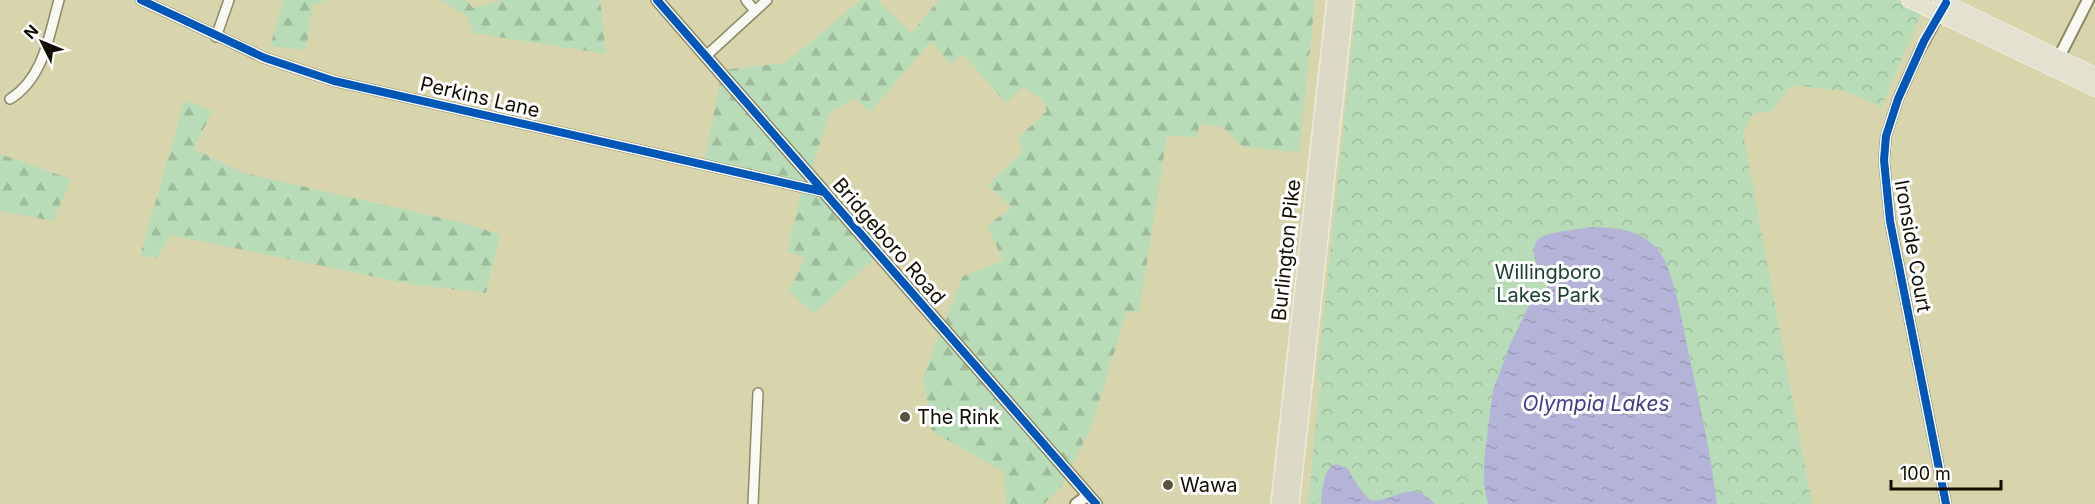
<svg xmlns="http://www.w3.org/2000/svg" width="2095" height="504" viewBox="0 0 2095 504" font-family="Inter,sans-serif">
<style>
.forest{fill:url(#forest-firs)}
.park{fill:url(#park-crowns)}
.water{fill:url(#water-ripples)}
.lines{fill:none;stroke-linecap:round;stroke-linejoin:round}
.minor-casing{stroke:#8d8a69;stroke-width:12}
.tertiary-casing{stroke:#8d8a69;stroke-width:14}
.primary-casing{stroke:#edecda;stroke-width:16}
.trunk-casing{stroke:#edecda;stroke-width:18}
.minor{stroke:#f9f9f3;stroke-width:9}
.tertiary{stroke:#f9f9f3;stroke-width:10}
.primary{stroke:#e3e2d1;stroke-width:14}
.trunk{stroke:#dcdac6;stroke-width:15}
.cycleway-casing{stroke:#fff;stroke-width:11}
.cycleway{stroke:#0057b8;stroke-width:8}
.poi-dot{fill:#57533c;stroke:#fff;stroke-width:2}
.labels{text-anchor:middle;stroke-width:6;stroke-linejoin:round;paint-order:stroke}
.street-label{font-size:20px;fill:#110e00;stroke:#fff}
.park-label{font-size:20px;fill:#1b4030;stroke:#fff}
.poi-label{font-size:20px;fill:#110e00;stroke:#fff;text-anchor:start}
.water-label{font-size:21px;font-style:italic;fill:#423c8c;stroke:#fff}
</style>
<defs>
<pattern id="forest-firs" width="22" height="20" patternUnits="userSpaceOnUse" patternTransform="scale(1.5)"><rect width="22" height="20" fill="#b8dcb8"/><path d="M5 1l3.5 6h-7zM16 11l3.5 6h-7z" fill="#9dbc9c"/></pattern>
<pattern id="park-crowns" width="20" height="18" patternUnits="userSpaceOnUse" patternTransform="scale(1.5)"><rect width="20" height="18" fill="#b8dcb8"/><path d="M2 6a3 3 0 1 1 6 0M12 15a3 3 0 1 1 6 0" fill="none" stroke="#9dbc9c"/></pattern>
<pattern id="water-ripples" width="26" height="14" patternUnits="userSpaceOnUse" patternTransform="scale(1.5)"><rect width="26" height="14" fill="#b4b4d8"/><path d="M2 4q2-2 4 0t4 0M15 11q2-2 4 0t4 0" fill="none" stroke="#9a9ab8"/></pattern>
</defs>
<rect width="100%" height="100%" fill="#d8d4ac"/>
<path class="forest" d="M284,0h43l-14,5 -7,45 -36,-4z
M439,0h27l7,8 30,-8h97l6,54 -133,-21 -6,-18z
M861,0h16l34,33 28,-33h376l-16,152 -56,-5 -20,-20 -23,-3 -4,13 -29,-1 -28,176 -12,-1 -36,117 -30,59 -17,17h-38l-2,-32 -72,-41 -9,-54 40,-101 40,-15 -16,-36 25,-17 -24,-23 34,-32 -3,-16 28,-26 -5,-12 -19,-12 -17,16 -43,-49 -13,10 -19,-23 -61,71 -15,-14 -25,15 -20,61 70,79 -66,61 -25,-23 16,-34 -18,-5 16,-66 -99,-21 18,-95 63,-7z
M185,100l27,11 -18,38 50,24 224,51 32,11 -14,58 -76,-9 -239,-49 -14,23 -17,-2z
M0,154l71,25 -18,42 -53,-10z"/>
<path class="park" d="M1357,0h541l24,12 -41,95 -36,-16 -54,-6 -19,26 -20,3 -9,19 69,371h-504l12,-122 -3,-3z"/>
<path class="water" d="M1596,227c23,1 42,3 59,19 19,18 28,83 34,109 11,50 22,99 28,149h-229l-4,-19v-24l9,-71 17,-45 18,-38 7,-9 15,-13 5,-9 -6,-10 -12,-1c-3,-8 -6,-20 3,-27 8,-6 44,-10 56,-11z
M1336,464l12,4c1,6 17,29 23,32 25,3 38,-24 64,4h-114c2,-13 1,-35 15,-40z"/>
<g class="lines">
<g class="minor-casing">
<path id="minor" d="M141,0l124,58 69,23 490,111
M746,0l9,11
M1942,10l-23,42 -21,47 -12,37 -2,24 6,61 56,283
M216,37l13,-37
M706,56l61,-56
M10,99c34,-21 39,-64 49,-99
M753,504l5,-111"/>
</g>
<g class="tertiary-casing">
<path id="tertiary" d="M657,0l439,504
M2056,63l32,-63
M1076,504l12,-9"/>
</g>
<g class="primary-casing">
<path id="primary" d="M1909,0l186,89
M1940,0l155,75"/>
</g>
<g class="trunk-casing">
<path id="trunk" d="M1279,504l56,-504
M1291,504l55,-504"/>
</g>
<use href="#minor" class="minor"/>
<use href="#tertiary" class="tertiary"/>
<use href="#primary" class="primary"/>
<use href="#trunk" class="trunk"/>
<g class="cycleway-casing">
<path id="cycleway" d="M141,0l124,58 69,23 490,111
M657,0l439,504
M1946,3l-22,38 -26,58 -12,37 -2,24 6,61 56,283"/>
</g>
<use href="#cycleway" class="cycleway"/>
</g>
<g class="poi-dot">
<circle cx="905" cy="417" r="6"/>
<circle cx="1168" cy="485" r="6"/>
</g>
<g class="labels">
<g class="street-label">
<text transform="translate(480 97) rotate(13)" y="7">Perkins Lane</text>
<text transform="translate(889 241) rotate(49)" y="7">Bridgeboro Road</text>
<text transform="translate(1913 246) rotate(80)" y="7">Ironside Court</text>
<text transform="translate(1286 250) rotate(-84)" y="7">Burlington Pike</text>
</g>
<g class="park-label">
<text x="1548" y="279">Willingboro<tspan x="1548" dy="23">Lakes Park</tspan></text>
</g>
<g class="poi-label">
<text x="917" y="424">The Rink</text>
<text x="1180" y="492">Wawa</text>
</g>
<g class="water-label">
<text x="1596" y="411">Olympia Lakes</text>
</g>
</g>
<g transform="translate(42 42) rotate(313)" stroke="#ffffff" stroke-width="4.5" paint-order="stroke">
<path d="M0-4.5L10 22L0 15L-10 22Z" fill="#110e00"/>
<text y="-9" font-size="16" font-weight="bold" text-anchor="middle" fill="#110e00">N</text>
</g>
<path d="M1891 480v9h110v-9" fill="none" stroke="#110e00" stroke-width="3"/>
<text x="1900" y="480" font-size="18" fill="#110e00" stroke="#ffffff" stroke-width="4.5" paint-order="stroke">100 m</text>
</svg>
